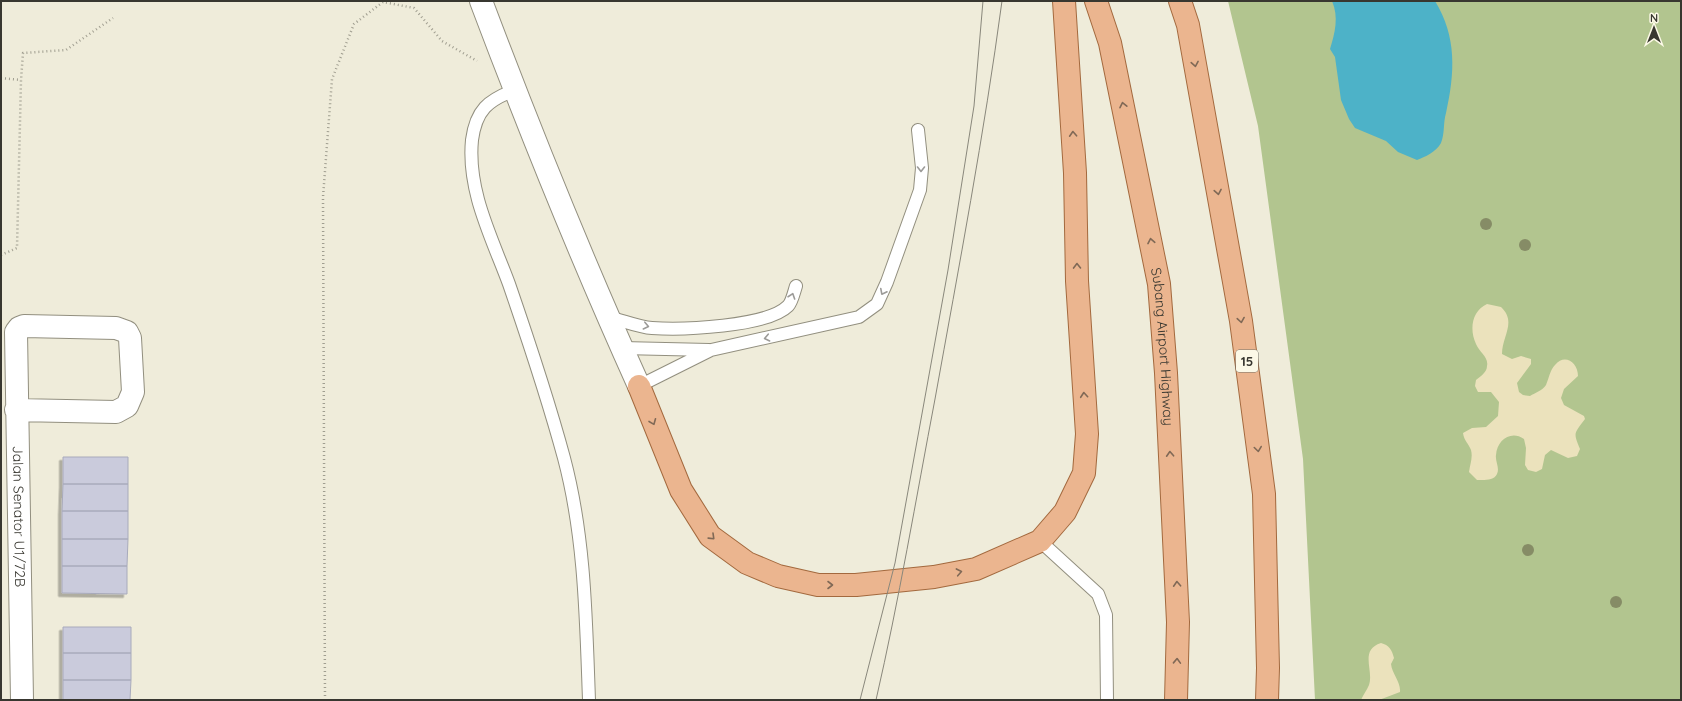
<svg xmlns="http://www.w3.org/2000/svg" width="1682" height="701" viewBox="0 0 1682 701" font-family="Quicksand,sans-serif">
<style>
.green{fill:#b2c58f}
.sand{fill:#ebe2bc}
.water{fill:#4db2c8}
.building{fill:#cacbdc;stroke:#a8aabb;filter:url(#shadow)}
.lines{fill:none;stroke-linecap:round;stroke-linejoin:round}
.lane-casing{stroke:#928f7f;stroke-width:14}
.street-casing{stroke:#928f7f;stroke-width:24}
.primary-casing{stroke:#a3693e;stroke-width:24}
.path{stroke:#a09e90;stroke-width:2.5;stroke-dasharray:1 3;stroke-linecap:butt}
.lane{stroke:#fff;stroke-width:12}
.street{stroke:#fff;stroke-width:22}
.primary{stroke:#ebb58f;stroke-width:22}
.tram{stroke:#89877b;stroke-width:1}
.tree{fill:#868c66}
.oneway{stroke:#806956}
.oneway2{stroke:#9c9b98}
.labels{text-anchor:middle;stroke-width:3;stroke-linejoin:round;paint-order:stroke}
.shield{fill:#fcf9e7;stroke:#737167;stroke-width:1}
.shield-label{font-size:13px;font-weight:bold;fill:#383730}
.street-label{font-size:14px;fill:#383730;stroke:#fcf9e7}
</style>
<defs>
<filter id="shadow"><feDropShadow dx="-3.5" dy="3.5" stdDeviation="0" flood-color="#0004"/></filter>
</defs>
<rect width="100%" height="100%" fill="#efecda"/>
<path class="green" d="M1228,1h453v699h-366l-12,-241 -45,-333z"/>
<path class="sand" d="M1487,304l14,3c16,15 1,29 1,47l10,5 9,-3 10,3v5l-14,19 2,9 4,3 7,1c5,-3 13,-6 16,-11 3,-7 4,-15 9,-20 10,-12 23,-2 23,11l-14,13 -3,9 3,7 20,11 1,3c-11,15 -12,13 -5,30l-3,7 -9,2 -17,-8 -6,5 -3,14 -6,3 -8,-2 -3,-5 1,-17 -2,-9c-13,-9 -27,1 -28,16 -1,6 4,13 1,19 -3,7 -13,6 -20,6l-8,-8c1,-8 4,-14 2,-22 -2,-6 -7,-9 -8,-17l9,-5 14,-1 12,-11 1,-14 -8,-10h-13l-3,-6 1,-6c5,-4 11,-8 11,-14 2,-9 -8,-14 -11,-22 -7,-15 -4,-33 11,-40z
M1381,643c8,2 11,7 13,15l-3,6c1,10 10,18 9,28l-21,8h-18c2,-5 6,-10 8,-15 5,-15 -10,-35 12,-42z"/>
<path class="water" d="M1332,1h103c22,36 20,72 11,112 -3,10 -1,20 -5,30 -5,9 -16,14 -24,17l-19,-8 -12,-11 -31,-13 -6,-9 -8,-19 -6,-43 -5,-8c5,-16 9,-32 2,-48z"/>
<path class="building" d="M63,457h65v27h-65z
M63,484h65v27h-66z
M62,511h66v28h-66z
M62,539h66l-1,27h-65z
M62,566h65v28l-65,-1z
M63,627h68v26h-68z
M63,653h68v27h-68z
M63,680h68l-1,20h-67z"/>
<g class="lines">
<g class="lane-casing">
<path id="lane" d="M515,90c-27,10 -39,20 -43,50 -5,51 20,98 37,144 20,58 39,115 55,174 21,79 22,161 25,242
M608,317c14,3 30,10 44,11 29,2 115,-1 136,-22 4,-4 6,-14 8,-20
M622,348l87,2
M639,386l72,-36 148,-33 18,-13 10,-22 33,-92 2,-22 -4,-38
M1040,541l58,53 8,21 1,85"/>
</g>
<g class="street-casing">
<g id="street">
<path d="M481,1c49,130 101,259 158,385"/>
<path id="s1" d="M16,410l100,2 11,-6 6,-14 -3,-54 -3,-6 -11,-4 -92,-2 -5,2 -3,4 6,368"/>
</g>
</g>
<g class="primary-casing">
<g id="primary">
<path id="s2" d="M1096,1l14,42 49,241 7,89 12,249 -2,78"/>
<path d="M1180,1l8,24 53,296 23,173 4,174 -1,32"/>
<path d="M639,386l42,104 29,46 37,27 31,13 40,9h38l78,-8 42,-8 64,-28 25,-29 19,-39 3,-39 -10,-153 -2,-108 -11,-172"/>
</g>
</g>
<path class="path" d="M1,78l20,2
M1,255l16,-7 4,-168 2,-27 43,-3 47,-32
M325,700l-2,-503 9,-118 22,-55 29,-22 31,6 28,33 35,20"/>
<use href="#lane" class="lane"/>
<use href="#street" class="street"/>
<use href="#primary" class="primary"/>
<path class="tram" d="M860,700l35,-137 53,-293 26,-164 9,-105
M876,700c23,-100 40,-201 59,-301 24,-133 49,-264 67,-398"/>
</g>
<g class="tree">
<circle cx="1486" cy="224" r="6"/>
<circle cx="1525" cy="245" r="6"/>
<circle cx="1528" cy="550" r="6"/>
<circle cx="1616" cy="602" r="6"/>
</g>
<defs><path id="oneway-chevron" d="M-2-3.5L2.5 0L-2 3.5" fill="none" stroke-width="1.6" stroke-linecap="round" stroke-linejoin="round"/></defs>
<g class="oneway">
<use href="#oneway-chevron" transform="translate(1195 64) rotate(80)"/>
<use href="#oneway-chevron" transform="translate(1123 105) rotate(-102)"/>
<use href="#oneway-chevron" transform="translate(1073 134) rotate(-93)"/>
<use href="#oneway-chevron" transform="translate(1218 192) rotate(80)"/>
<use href="#oneway-chevron" transform="translate(1151 241) rotate(-101)"/>
<use href="#oneway-chevron" transform="translate(1077 266) rotate(-91)"/>
<use href="#oneway-chevron" transform="translate(1241 320) rotate(81)"/>
<use href="#oneway-chevron" transform="translate(1084 395) rotate(-95)"/>
<use href="#oneway-chevron" transform="translate(653 422) rotate(68)"/>
<use href="#oneway-chevron" transform="translate(1258 449) rotate(82)"/>
<use href="#oneway-chevron" transform="translate(1170 454) rotate(-93)"/>
<use href="#oneway-chevron" transform="translate(712 537) rotate(44)"/>
<use href="#oneway-chevron" transform="translate(959 572) rotate(-11)"/>
<use href="#oneway-chevron" transform="translate(1177 584) rotate(-93)"/>
<use href="#oneway-chevron" transform="translate(830 585)"/>
<use href="#oneway-chevron" transform="translate(1177 661) rotate(-88)"/>
</g>
<g class="oneway2">
<use href="#oneway-chevron" transform="translate(921 169) rotate(90)"/>
<use href="#oneway-chevron" transform="translate(883 292) rotate(117)"/>
<use href="#oneway-chevron" transform="translate(792 296) rotate(-71)"/>
<use href="#oneway-chevron" transform="translate(646 326) rotate(13)"/>
<use href="#oneway-chevron" transform="translate(767 338) rotate(168)"/>
</g>
<g class="labels">
<rect class="shield" x="1236" y="350" width="22" height="22" rx="3"/>
<g class="shield-label">
<text x="1247" y="366">15</text>
</g>
<g class="street-label">
<text dy="5" stroke="none"><textPath href="#s2" startOffset="353">Subang Airport Highway</textPath></text>
<text dy="5" stroke="none"><textPath href="#s1" startOffset="487">Jalan Senator U1/72B</textPath></text>
</g>
</g>
<rect width="1682" height="701" fill="none" stroke="#383730" stroke-width="4"/>
<g transform="translate(1654 28)" stroke="#fcf9e7" stroke-width="3" paint-order="stroke">
<path d="M0-3L7 15L0 10L-7 15Z" fill="#383730"/>
<text y="-6" font-size="11" font-weight="bold" text-anchor="middle" fill="#383730">N</text>
</g>
</svg>
